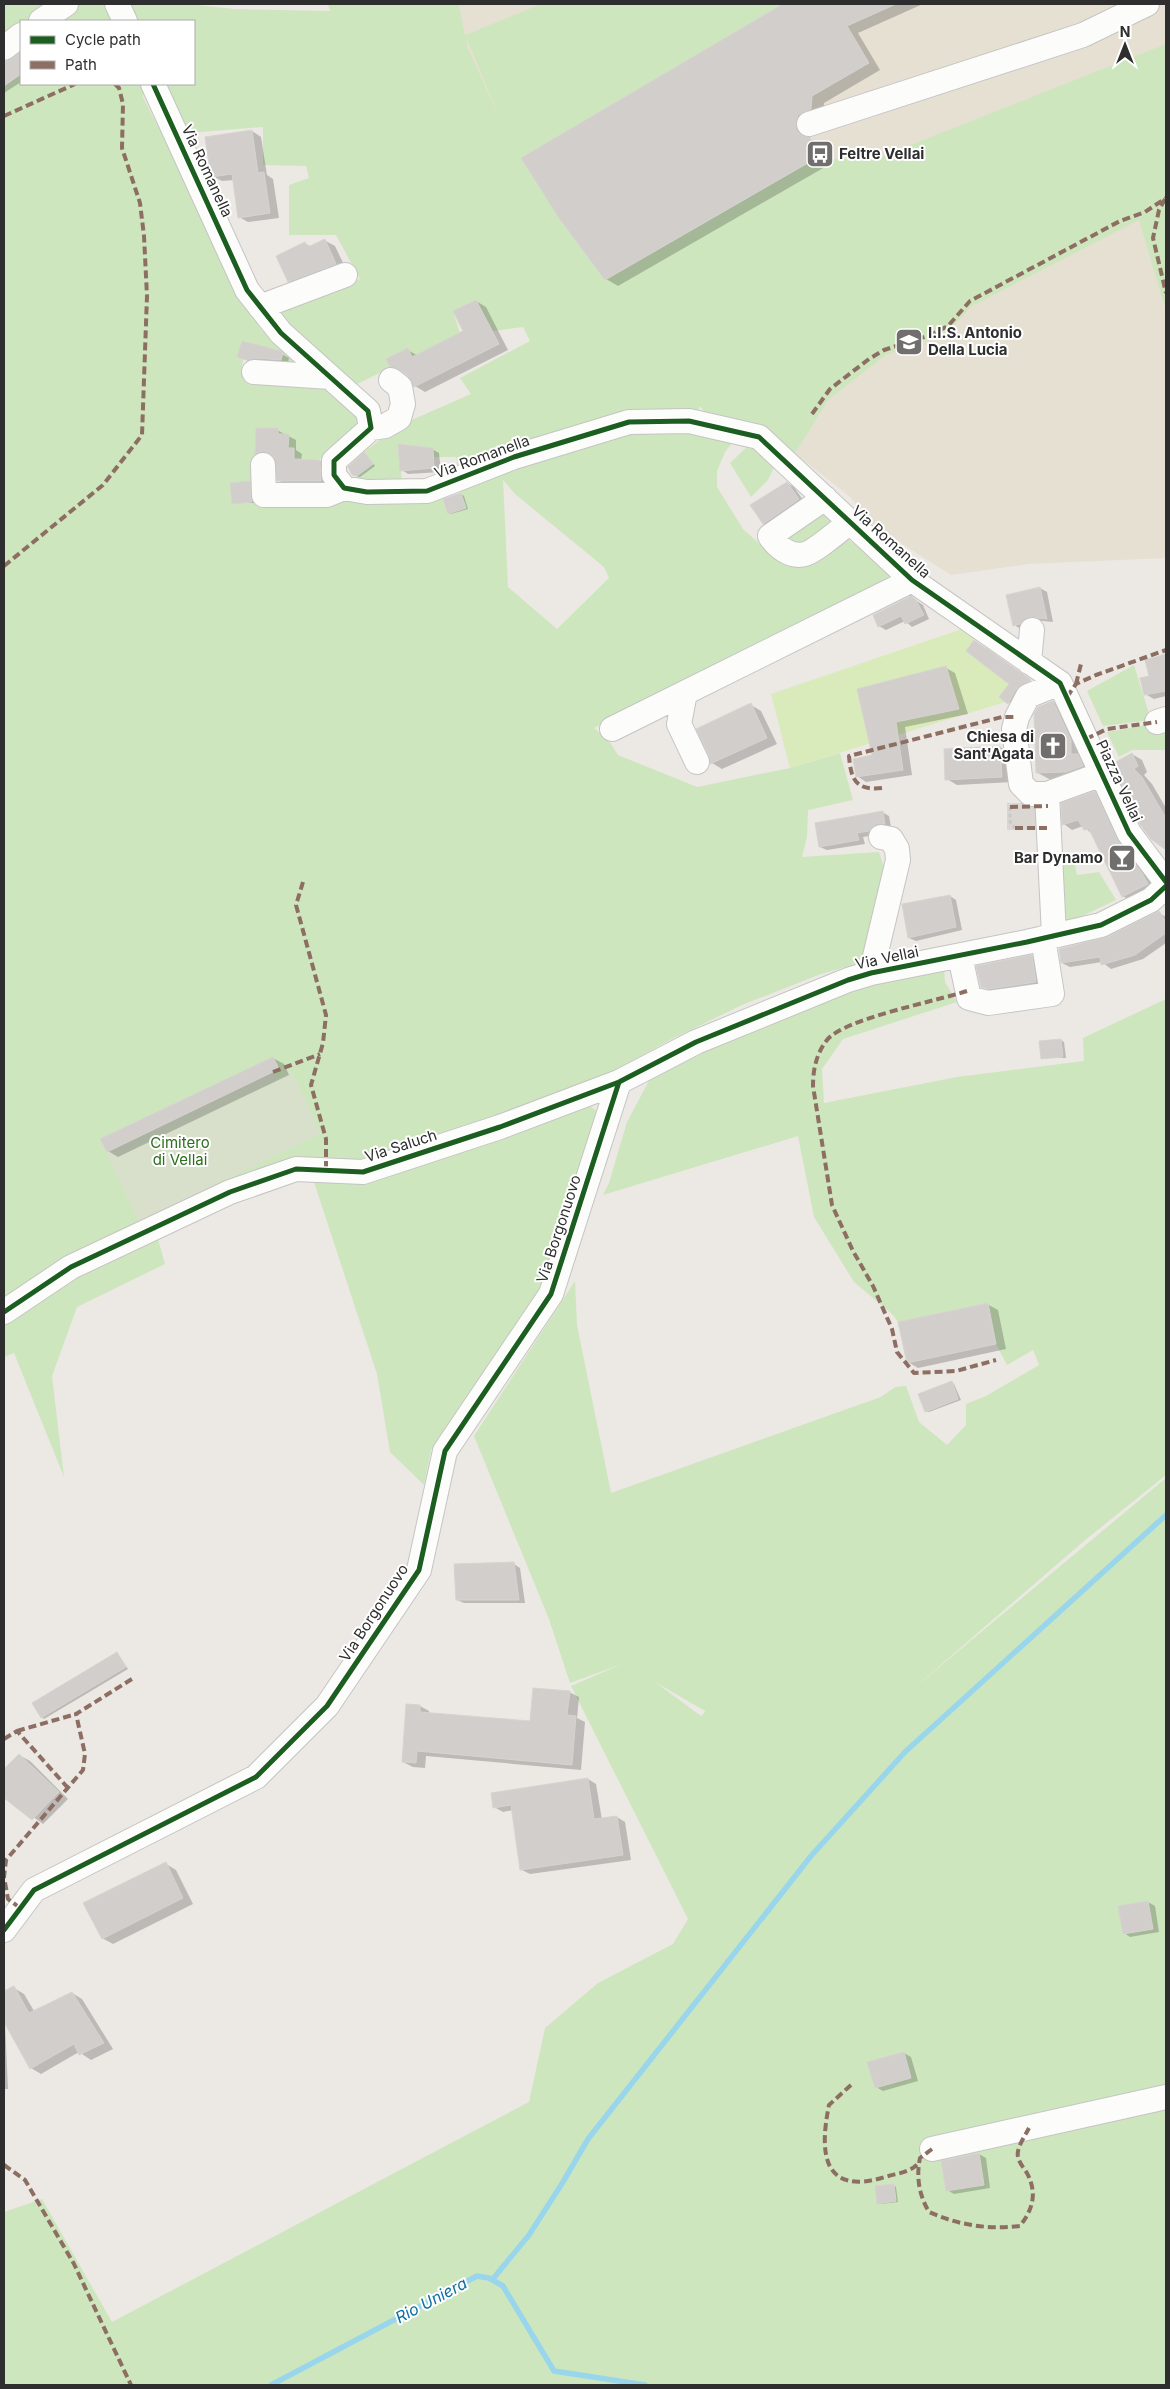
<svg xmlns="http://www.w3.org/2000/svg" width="1170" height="2389" viewBox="0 0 1170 2389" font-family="Inter,sans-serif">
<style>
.education{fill:#e6e0d3}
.green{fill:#cee6be;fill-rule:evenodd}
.cemetery{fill:#d8e0cc}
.pitch{fill:#d9eabb}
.plaza{fill:#dad6d2}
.shadow{fill:#0003}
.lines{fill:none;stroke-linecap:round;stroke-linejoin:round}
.stream{stroke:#99d6ec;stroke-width:5.5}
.building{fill:#d1cecb;stroke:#d7d4d0}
.minor-casing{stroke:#c5c4c5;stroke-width:26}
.path{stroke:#c9c9c8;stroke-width:3;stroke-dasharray:4 2.5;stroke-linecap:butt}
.minor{stroke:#fcfcfb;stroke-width:24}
.quiet{stroke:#8d6e63;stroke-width:4;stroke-dasharray:8 4;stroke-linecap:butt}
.cycleway-casing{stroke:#fff;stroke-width:8}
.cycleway{stroke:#1b5e20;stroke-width:5}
.labels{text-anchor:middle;stroke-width:4;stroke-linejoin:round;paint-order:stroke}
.poi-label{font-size:15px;font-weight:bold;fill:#2e2e2e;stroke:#fff;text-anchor:start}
.street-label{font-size:15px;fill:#2e2e2e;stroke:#fff}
.park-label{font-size:15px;fill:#2c6e1b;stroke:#fff}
.water-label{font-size:16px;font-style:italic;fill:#0d6fa3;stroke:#fff}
</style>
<rect width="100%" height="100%" fill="#ece8e4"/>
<path class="education" d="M459,4h707v554l-137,6 -78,11 -77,-49 -25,-30 -74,-58 -69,-24 -144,-191 -59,-94 -36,-83z"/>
<path class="green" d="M4,4h183l47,5 96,2 -2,-7h131l6,31 76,-31h242l-259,152 81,124 208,-120 67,-3 286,-113v267l-27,-91 -167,86 -25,27 -61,22 -57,44 -34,54 -20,-15 -69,-24 -6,-8 -3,7h-83l-155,60 -3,-16h-23v-9l-34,-4 3,40 -54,-1 25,-19 -9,-12 34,-26 73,-32 -11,-16 70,-37 -7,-14 -30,4 -17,-31 -23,11 7,22 -48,24 -5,-8 -21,10 4,9 -39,19 -86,-74 95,-34 -24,-44h-47v-50l20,-7 -3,-12 -43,-1v-38l-87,7 -23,-50h41v-63h-173v63h124l-2,13 118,233 52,40 -34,-1 4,-17 -41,-11 -5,16 6,2 -2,14 90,12 30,28 5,15 -41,31h-31v-11h-6v-14h-10l-1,-6h-21l-1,37 -4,16 2,21 102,-1 87,-4 6,16 17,-5 -5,-17 58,-30 113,-36 106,12 -12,15 -8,19v16l26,42 20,18 13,5 66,-17 56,42v5l-304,146 15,13 9,14 79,32 93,-19 50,-15 13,47 -45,10 -1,27 -5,20 77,-5 7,21 -19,88 -46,13 -79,31 -70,34 -98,53 -218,76 -17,-11 19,25 195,-66h11l15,-19 21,17 -58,178 -111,158 -7,35 -34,-33 -13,-78 -65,-198 -14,2 -142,54 9,32 -88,43 -25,69 12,101 -50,-124 -10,4zM466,37l34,82 -33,-73zM503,480l12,14 89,73 5,11 -52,51 -49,-42z
M751,443l26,18 -9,19 -17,17 -21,-34z
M824,513l12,16 -29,21 -18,-10 1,-7z
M1134,665l17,55 -48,6 -16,-35z
M1166,722v28h-34l-13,7 -12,-25z
M1073,856l4,19 22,-3 17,28 -38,18 -15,4 -7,-62z
M944,967l1,15 12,20 -114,37 -21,30 2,34 133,-26 127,-16 -1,-23 83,-39v476l-82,66 -170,147 252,-210v907h-1162v-173l38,-13 70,123 417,-220 16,-74 53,-45 75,-39 15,-25 -117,-233 51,-22 -52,19 -21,-64 -75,-183 101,-155 2,44 34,168 270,-96 14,-10 11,-1 13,36 28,23 19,-20v-21l20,-8 53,-31 -6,-15 -26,15 -11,-21 -9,-41 -89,19 -5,-7 -39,-33 -40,-65 -16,-81 -195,59 6,-12 18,-61 25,-47 45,-27 169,-68zM655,1682l50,29v1l-4,4z"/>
<path class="cemetery" d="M266,1060l10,19 16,-7 29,61 -182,89 -39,-83z"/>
<path class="pitch" d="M965,628l15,4 -14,19 43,33 -10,13 6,5 -215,66 -19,-74z"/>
<path class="plaza" d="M1007,803h33v27h-33z"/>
<path class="shadow" d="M786,4h137l-65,29 22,37 -56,33 -1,13 -16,13 3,10 13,7 2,21 -207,119 -12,-7 -84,-121z
M21,53v29l-17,11v-25l3,-3 -1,-2z
M252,131l9,6 6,38 6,4 6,39 -31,4 -9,-5 -5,-37 -12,1 -10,-5z
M324,240l11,6 11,23 -46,18 -11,-6 16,-38 6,4z
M476,301l10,6 22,43 -83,42 -10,-6 -9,-13 -16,-7 18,-16 10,6 47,-24z
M282,354l7,4 -1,5h-33l-17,-6z
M277,430l19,10v10l6,4 -1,7h19l8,5v19h-41l-9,-5 -2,-23 -4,-2 -8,2 -7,-4z
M432,449l7,4 2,19 -33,2 -6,-4z
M365,454l10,12 -15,11 -4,-1 -3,-2z
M250,482l2,2 3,19h-22z
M787,483l7,4 11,16 -35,24 -7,-3z
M461,494l3,2 4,13 -17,5 -2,-1z
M1040,588l7,4 6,30 -19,-2 -13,9 -7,-4z
M911,597l12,8 6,14 -17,8 -7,-6 -19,9 -7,-4z
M985,647l45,32 -14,9 1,2 15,-9 8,5 -21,23 -18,-12 10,-13z
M1166,656v40l-12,3 -9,-5 6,-18 -4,-15z
M946,668l9,5 13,41 -63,13 7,48 -46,7 -9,-6 17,-20 -15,-66z
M1053,702l13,8 29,64 -44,6 -13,-7z
M751,705l10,6 16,33 -55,25 -10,-6 -1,-7z
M1000,747l10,6 2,29 -55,3 -10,-6z
M1132,754l10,6 5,12 -3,3 8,9 14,24v40l-14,-10 -10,-13z
M1095,793l9,5 52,92 -24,12 -9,-6 -31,-62 -9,-8 -11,4 -8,-6z
M882,812l7,4 2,11 -15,8 -13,2 2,7 -38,6 -7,-3z
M950,896l6,4 6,30 -46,11 -7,-3z
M1159,913l7,4v26l-23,16 -32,10 -9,-7 -32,5 -8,-4z
M1032,956l9,6 4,25 -54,4 -9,-5z
M1061,1040l3,2 2,16h-24z
M273,1058l11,6 5,11 -171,82 -10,-6z
M987,1304l11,6 8,39 -88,19 -10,-6z
M952,1382l2,2 7,16 -32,12 -3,-1z
M514,1564l6,4 5,35h-61l-7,-3z
M117,1653l11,16 -84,50 -2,-2z
M569,1692l10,5 -2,21 8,4 -4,48 -155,-14 -1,12 -12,-1 -10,-5 17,-56 9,5v3l102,9z
M19,1755l11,6 38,38 -25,25 -39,-28v-25z
M588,1779l8,5 6,36 15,-3 8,5 6,38 -101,14 -8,-4 -9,-60 -10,2 -9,-5z
M166,1864l10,6 17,34 -80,40 -11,-6z
M1148,1902l7,4 4,26 -29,5 -6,-4z
M14,1988l10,6 10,17 38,-18 10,6 31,50 -22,11 -12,-8 -38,22 -10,-6 -26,-46 3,67h-4v-97z
M904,2053l7,4 7,24 -35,10 -7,-4z
M979,2154l7,4 4,30 -36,6 -7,-4z
M893,2185l3,2 2,15 -17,2 -3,-1z"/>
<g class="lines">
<path class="stream" d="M492,2280l37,-45 34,-53 25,-43 223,-283 94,-104 261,-237
M271,2385l206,-109 12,2 14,8 51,85 91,14"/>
</g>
<path class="building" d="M783,4h113l-49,22 22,37 -57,33 -1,13 -13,6 -2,7v7l4,5 10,3 3,23 -208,120 -46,-62 -38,-60z
M21,52v22l-17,12v-23z
M252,130l6,43 6,-1 6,41 -32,5 -6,-44 -21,3 -6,-40z
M325,239l11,25 -48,18 -12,-26 29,-14 3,5z
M476,300l23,44 -85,43 -6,-11 -9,-7 -9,-2 -4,-8 22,-11 4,9 51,-26 -10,-20z
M242,341l39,10 2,2 -2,7 -26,-2 -8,2 -10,-3z
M256,428h22v6h11l-1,14h6v11l26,1 1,21h-44l-3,-24 -11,-6 -8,3z
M398,444l35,4 1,20 -34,3z
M364,452l9,12 -16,12 -5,-1 -4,-8z
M250,481l2,21 -20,2 -2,-21z
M787,482l12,17 -36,25 -13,-19z
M461,493l5,15 -18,6 -5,-15z
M1040,587l7,32 -20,-2 -7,7 -7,2 -7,-31z
M911,596l5,4 8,15 -19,9 -4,-8 -23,11 -5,-12z
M974,640l57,40 -15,9 -8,15 -9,-7 10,-13 -43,-33z
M1166,654v37l-22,4 -4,-17 9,-2 -4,-16z
M946,666l13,43 -63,13 7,48 -47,7 -3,-18 19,-4 -15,-66z
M1053,701l18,39v14h7l5,12 -17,6 -30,1 -2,-59 4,-7z
M751,703l16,35 -57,26 -1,-8 -13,-27z
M1000,746l2,31 -57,3 -1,-31z
M1132,753l6,13 -4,3 8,8 24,41v32l-15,-11 -10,-13 -29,-62z
M1095,791l22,48 25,34 6,11 -26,13 -33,-68 -5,1 -6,-10 -16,5 -1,-22z
M883,811l2,13h-9l-7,7 -12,2 2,7 -40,7 -4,-24z
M950,895l6,32 -48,11 -6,-34z
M1159,911l7,11v11l-31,22 -34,10 -1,-8 -39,6 -2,-14 48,-12z
M1030,955h2l4,27 -47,7 -8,-2 -5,-21z
M1061,1039l2,18 -22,2 -2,-18z
M273,1057l6,12 -172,83 -7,-13z
M988,1303l8,41 -89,19 -9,-41z
M952,1381l6,18 -33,13 -7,-18z
M514,1562l5,38h-63l-2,-36z
M117,1652l9,15 -85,51 -9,-15z
M533,1688l37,3 -3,24 9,1 -4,49 -155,-14 -1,12 -14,-1 4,-58 14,1v7l110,9z
M19,1754l40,38 -27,28 -28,-22v-29z
M588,1778l6,41 23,-3 6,39 -103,15 -9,-65 -18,3 -2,-15z
M166,1862l17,36 -81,41 -19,-36z
M1148,1901l5,28 -30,5 -5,-28z
M14,1986l15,27 43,-21 32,51 -25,12 -5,-11 -44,25 -26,-47v-31z
M904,2052l7,26 -36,10 -8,-26z
M979,2153l5,32 -38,6 -5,-30z
M894,2184l2,17 -19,3 -2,-18z"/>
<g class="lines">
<g class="minor-casing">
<path id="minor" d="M117,4l8,17
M41,21l25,-17
M4,48l17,-13
M153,84l94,206 34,43 87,78 3,17 -37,33v14l10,13 23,4 60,-1 87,-34 115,-35 60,-1 70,16 153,143 148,103 69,150 37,49
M809,124l274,-89 64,-31
M260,307l85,-32
M254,372l76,5
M371,428l14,-2 14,-8 4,-14 -3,-17 -9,-7
M263,465l1,30h63l17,-7
M825,498l-55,38c7,11 21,22 35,18 9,-2 36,-25 45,-32
M1029,662l3,-32
M1060,683l-32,13 -11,21 -3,12 7,55 10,10h16l55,-20
M685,693l-6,31 18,38
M1157,722l9,-3
M612,729l300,-149
M1047,794l7,141
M960,956l9,42 19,5 64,-9 -9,-56
M871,973l27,-113 -1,-11 -6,-10 -10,-2
M4,1312l67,-45 159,-75 66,-23 67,3 137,-45 119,-45 77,-40 152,-62 23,-7 156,-31 74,-17 50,-25 15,-14
M4,1930l30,-40 222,-113 71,-71 92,-136 26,-119 106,-157 68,-212
M932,2149l234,-52"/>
</g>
<path class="path" d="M1010,807v15l5,6"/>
<use href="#minor" class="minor"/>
<path class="quiet" d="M4,116l71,-32
M1165,199l-6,11 -6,28 13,55
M812,414l18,-25 39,-30 15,-9 46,-15 18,-9 22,-25 150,-80 25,-9 21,-14
M4,566l99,-81 39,-50 5,-139 -3,-60 -4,-33 -18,-55 1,-44 -4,-16 -4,-4
M1076,684l5,-20
M1067,697l9,-13 20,-9 70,-25
M1086,739l21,-10 50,-7
M882,788c-26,3 -31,-8 -33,-32l153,-39h15
M1010,807l38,-1
M1015,828h34
M303,882l-7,23 30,110 -3,28 -12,42 15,54v31
M967,991c-30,10 -124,28 -140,49 -11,14 -14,30 -14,46l19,119 21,46 20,35 19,43 5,23 17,21 42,-2 40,-11
M273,1072l47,-18
M17,1731l59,-17
M4,1739l13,-8 51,57
M20,1908l-12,-9 -4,-22 2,-17 77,-90 2,-16 -9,-40 56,-35
M851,2085l-22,20c-10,49 -6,91 56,72 12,-4 26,-4 34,-15
M932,2149l-12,9c-4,19 -1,37 9,54 29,13 60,18 91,14 13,-17 17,-32 8,-51 -3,-6 -9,-12 -10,-18 -2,-9 7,-21 11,-29
M4,2165l21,15 49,84 57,121"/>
<g class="cycleway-casing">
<path id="cycleway" d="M153,84l94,206 34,43 87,78 3,17 -37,33v14l10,13 23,4 60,-1 87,-34 115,-35 60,-1 70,16 153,143 148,103 69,150 37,49
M4,1312l67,-45 159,-75 66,-23 67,3 137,-45 119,-45 77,-40 152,-62 23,-7 156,-31 74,-17 50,-25 15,-14
M4,1930l30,-40 222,-113 71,-71 92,-136 26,-119 106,-157 68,-212"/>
</g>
<use href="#cycleway" class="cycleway"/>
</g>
<defs>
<g id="bus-square" transform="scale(1.4375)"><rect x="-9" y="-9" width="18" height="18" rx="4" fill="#706f6e" stroke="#fff"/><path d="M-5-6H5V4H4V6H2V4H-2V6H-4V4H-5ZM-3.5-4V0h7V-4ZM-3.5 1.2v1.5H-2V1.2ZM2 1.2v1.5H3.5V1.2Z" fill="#fff"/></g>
<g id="school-square" transform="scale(1.4375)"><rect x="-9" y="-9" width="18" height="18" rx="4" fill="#706f6e" stroke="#fff"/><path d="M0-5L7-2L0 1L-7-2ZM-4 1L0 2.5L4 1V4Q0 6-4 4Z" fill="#fff"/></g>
<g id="church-square" transform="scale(1.4375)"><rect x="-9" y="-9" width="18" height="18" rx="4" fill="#706f6e" stroke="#fff"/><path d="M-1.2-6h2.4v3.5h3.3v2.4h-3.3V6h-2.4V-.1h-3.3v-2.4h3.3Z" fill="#fff"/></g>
<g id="bar-square" transform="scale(1.4375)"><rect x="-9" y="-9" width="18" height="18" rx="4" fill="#706f6e" stroke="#fff"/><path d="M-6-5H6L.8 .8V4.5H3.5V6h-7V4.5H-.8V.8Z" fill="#fff"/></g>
</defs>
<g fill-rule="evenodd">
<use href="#bus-square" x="820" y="154"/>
<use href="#school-square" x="909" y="342"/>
<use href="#church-square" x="1053" y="746"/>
<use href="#bar-square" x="1122" y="858"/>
</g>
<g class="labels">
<g class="poi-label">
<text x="839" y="159">Feltre Vellai</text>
<text x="928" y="338">I.I.S. Antonio<tspan x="928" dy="17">Della Lucia</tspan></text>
<text x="1034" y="742" text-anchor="end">Chiesa di<tspan x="1034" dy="17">Sant'Agata</tspan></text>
<text x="1103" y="863" text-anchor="end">Bar Dynamo</text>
</g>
<g class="street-label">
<text transform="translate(207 171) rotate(65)" y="5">Via Romanella</text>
<text transform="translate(482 457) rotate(-20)" y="5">Via Romanella</text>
<text transform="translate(891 542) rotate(42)" y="5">Via Romanella</text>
<text transform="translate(1119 781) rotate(65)" y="5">Piazza Vellai</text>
<text transform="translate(887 958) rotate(-12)" y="5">Via Vellai</text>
<text transform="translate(401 1146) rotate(-18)" y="5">Via Saluch</text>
<text transform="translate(559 1229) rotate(-72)" y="5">Via Borgonuovo</text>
<text transform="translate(374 1613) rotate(-57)" y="5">Via Borgonuovo</text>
</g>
<g class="park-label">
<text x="180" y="1148">Cimitero<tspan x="180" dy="17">di Vellai</tspan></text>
</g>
<g class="water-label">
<text transform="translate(431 2300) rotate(-28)" y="6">Rio Uniera</text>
</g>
</g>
<rect width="1170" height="2389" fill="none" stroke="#2e2e2e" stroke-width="10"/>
<rect x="20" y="20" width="175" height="65" fill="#ffffff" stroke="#ababab"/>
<rect x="30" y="36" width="25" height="8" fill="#1b5e20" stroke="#ababab"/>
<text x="65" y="45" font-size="15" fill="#2e2e2e">Cycle path</text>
<rect x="30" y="61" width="25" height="8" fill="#8d6e63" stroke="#ababab"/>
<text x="65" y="70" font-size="15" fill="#2e2e2e">Path</text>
<g transform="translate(1125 45)" stroke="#ffffff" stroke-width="4" paint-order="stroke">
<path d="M0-4L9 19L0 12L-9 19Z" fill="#2e2e2e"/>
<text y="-8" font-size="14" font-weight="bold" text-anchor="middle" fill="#2e2e2e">N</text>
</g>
</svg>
